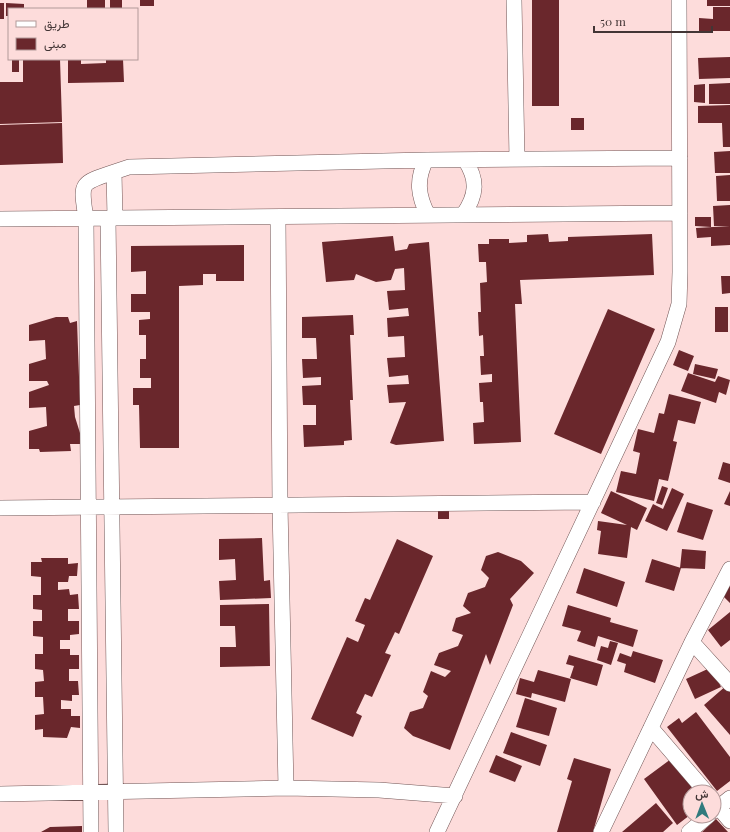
<svg xmlns="http://www.w3.org/2000/svg" width="730" height="832" viewBox="0 0 730 832" font-family="'Playfair Display',Vazirmatn,serif">
<style>
.building{fill:#6a272c}
.lines{fill:none;stroke-linecap:round;stroke-linejoin:round}
.minor-casing{stroke:#725656;stroke-width:16}
.minor{stroke:#fff;stroke-width:15}
</style>
<rect width="100%" height="100%" fill="#fddcdb"/>
<path class="building" d="M87,0h18v9h-18z
M110,0h12v9h-12z
M140,0h14v6h-14z
M532,0h27v106h-27z
M707,0h23v6h-23z
M0,3h4v16h-4z
M6,3l18,1v5h-15v7h-3z
M713,7h17v24h-31v-13l14,1z
M730,57v21l-31,1 -1,-21z
M12,59h7v13h-7z
M23,59h37l2,63 -62,2v-42h23z
M68,59h13v5l25,-1v-4h17l1,23 -56,1z
M730,83v21h-21v-20z
M705,84v19l-11,-1v-17z
M730,105v42h-7l-1,-24h-24v-17z
M571,118h13v12h-13z
M62,123l1,40 -63,2v-40z
M730,151v22h-15l-1,-21z
M730,175v26h-13l-1,-25z
M730,205v21h-16l-1,-20z
M695,217h16v10l-16,-1z
M730,226v19l-19,1v-9l-14,1 -1,-10z
M548,234l1,8 19,-1v-4l84,-3 2,41 -134,5 2,24h-7l6,138 -47,2 -1,-21 11,-1 -1,-20h-3l-1,-19 13,-1v-8l-11,1 -1,-19h4l-1,-21 -4,1 -1,-24h3l-1,-29 7,-1 -1,-20h-7l-1,-18h11v-5h20v4l18,-1v-7z
M393,236l2,15 12,-2 2,-5 20,-2 15,199 -48,4 -6,-2 16,-41 -17,1 -2,-18 22,-1 -1,-9 -19,2 -2,-19 18,-1 -1,-21 -16,1 -1,-19 22,-2 -1,-8 -19,2 -2,-19 18,-1 -1,-22 -9,1 -4,11 -15,2 -20,-8 -2,6 -28,2 -4,-40z
M244,245v36h-28v-7h-13v11l-24,1v162h-39l-1,-43h-6v-17h18v-10h-11v-19h6v-24h-7v-15l11,-1v-7h-19v-18h15v-23l-15,1v-26z
M721,276h9v17l-8,1z
M715,307h13v25h-13z
M608,309l47,20 -54,125 -47,-20z
M353,315l1,20h-4l3,65h-3l2,40 -8,1v4l-40,2 -1,-22h13v-20h-13l-1,-19 19,-1v-8l-18,1 -1,-19h15l-1,-21h-14v-21z
M56,317h12l2,6 7,-2 3,84 -6,1 1,11 5,16v11h-10l1,7 -31,1 -1,-3h-10v-18l18,-5 -1,-19 -17,1v-16l20,-7 -2,-4h-18v-17l17,-5 -1,-19 -16,1v-16z
M679,350l15,6 -6,15 -15,-6z
M695,364l23,5 -3,10 -22,-5z
M688,373l27,9 3,-6 12,4 -4,15 -7,-3 -3,11 -35,-12z
M669,394l32,8 -6,22 -17,-4 -5,21 4,1 -9,39 -9,-2 -5,22 -38,-9 5,-21 15,3 4,-21 -7,-2 5,-22 16,4 5,-20 5,1z
M723,462l7,2v19l-12,-4z
M662,486l6,2 -6,17 -6,-2z
M672,488l12,6 -17,37 -22,-10 8,-17 10,5z
M611,491l36,17 -10,22 -6,-3 -4,31 -29,-4 3,-23 -4,-1 1,-9 29,4 -26,-12z
M730,491v15l-6,-2z
M687,502l26,8 -10,30 -26,-8z
M438,509l11,1v9h-11z
M262,538l2,43 6,-1 1,18 -51,2 -1,-19 17,-1 -1,-21 -16,1v-21z
M397,539l36,17 -34,78 -4,-2 -10,21 6,2 -19,42 -7,-3 -9,19 6,3 -9,21 -42,-18 36,-82 11,5 7,-17 -10,-4 10,-23 5,2z
M682,549l24,2 -1,18 -25,-1z
M498,552l23,9 13,12 -24,26 3,6 -23,60 -4,-11 -36,96 -37,-14 -9,-8 6,-16 13,-4 5,-12 -5,-4 8,-21 14,6 6,-6 -17,-6 5,-12 19,-7 5,-11 -11,-4 4,-13 15,-5 -8,-7 5,-13 17,-6 4,-9 -8,-8 5,-14z
M41,558h27v6l10,-1 -1,13h-8l-1,6h-10v8l11,-1 1,6 8,-1 1,15h-11v12h11v13l-9,1v5h-10v9h10v6h9v14h-10v12h9l1,14h-7v6l-11,-1v9h10v7h9v12l-9,-1 -4,11 -24,-1v-8l-8,1v-15l9,-1 -1,-17h-8v-15l9,-1 -1,-11 -8,-1v-15h8v-17l-10,-1v-15h9v-11l-9,-1v-14h8v-18l-10,-1v-14h11z
M652,559l29,9 -7,23 -29,-9z
M584,568l41,14 -8,25 -41,-14z
M730,586v17l-9,-9z
M269,604l1,62 -50,1v-20h16l-1,-21h-15v-21z
M568,605l43,13 -1,4 28,8 -5,17 -35,-11 -3,11 -18,-6 4,-10 -19,-5z
M730,612v28l-9,7 -13,-17z
M610,641l8,2 -7,22 -14,-5 4,-14 7,2z
M633,651l30,9 -8,23 -31,-11 2,-8 -9,-3 3,-8 11,4z
M569,655l34,10 -6,21 -27,-8 4,-12 -8,-2z
M712,667l9,20 -26,12 -9,-20z
M538,670l33,9 -6,23 -33,-9 -1,5 -15,-4 4,-16 14,4z
M727,685l3,3v47l-26,-30z
M525,698l32,10 -8,28 -33,-9z
M696,712l34,45v24l-13,10 -50,-64 12,-9 3,5z
M511,732l36,13 -7,21 -37,-13z
M496,755l26,11 -7,16 -26,-10z
M574,758l37,11 -18,63h-36l15,-51 -5,-2z
M671,759l24,33h-5v23l-13,10 -33,-46z
M656,803l17,20 -10,9h-41z
M716,819l12,13h-26z
M82,826v6h-41l9,-5z"/>
<g class="lines">
<g class="minor-casing">
<path id="minor" d="M514,0l3,159
M426,160c-10,20 -8,36 2,55
M463,215c14,-20 15,-35 2,-55
M278,217l2,288 6,283
M108,218l8,614
M115,218l-1,-46 15,-5 297,-7 254,-2
M0,219l680,-6
M0,508l593,-6
M692,642l38,42
M651,728l55,64
M0,794l286,-6 93,2 76,6
M714,802l16,19
M714,811l16,-13
M91,832l-5,-613c-5,-36 -8,-35 28,-47
M437,832l231,-490 11,-38 1,-32 -1,-272
M601,832l91,-190 38,-73
M689,832l19,-16"/>
</g>
<use href="#minor" class="minor"/>
</g>
<rect x="8" y="8" width="130" height="52" fill="#fddcdb" stroke="#b29999"/>
<rect x="16" y="21" width="20" height="6" fill="#ffffff" stroke="#b29999"/>
<text x="44" y="28" font-size="12" fill="#423535">طريق</text>
<rect x="16" y="38" width="20" height="12" fill="#6a272c" stroke="#b29999"/>
<text x="44" y="48" font-size="12" fill="#423535">مبنى</text>
<g transform="translate(702 804) rotate(359)"><circle r="19" fill="#fddcdb" stroke="#b29999"/>
<path d="M0-3L7 15L0 10L-7 15Z" fill="#317a7d"/>
<text y="-6" font-size="11" font-weight="bold" text-anchor="middle" fill="#423535">ش</text>
</g>
<path d="M594 26v6h118v-6" fill="none" stroke="#423535" stroke-width="2"/>
<text x="600" y="26" font-size="12" fill="#423535" stroke="#fddcdb" stroke-width="3" paint-order="stroke">50 m</text>
</svg>
